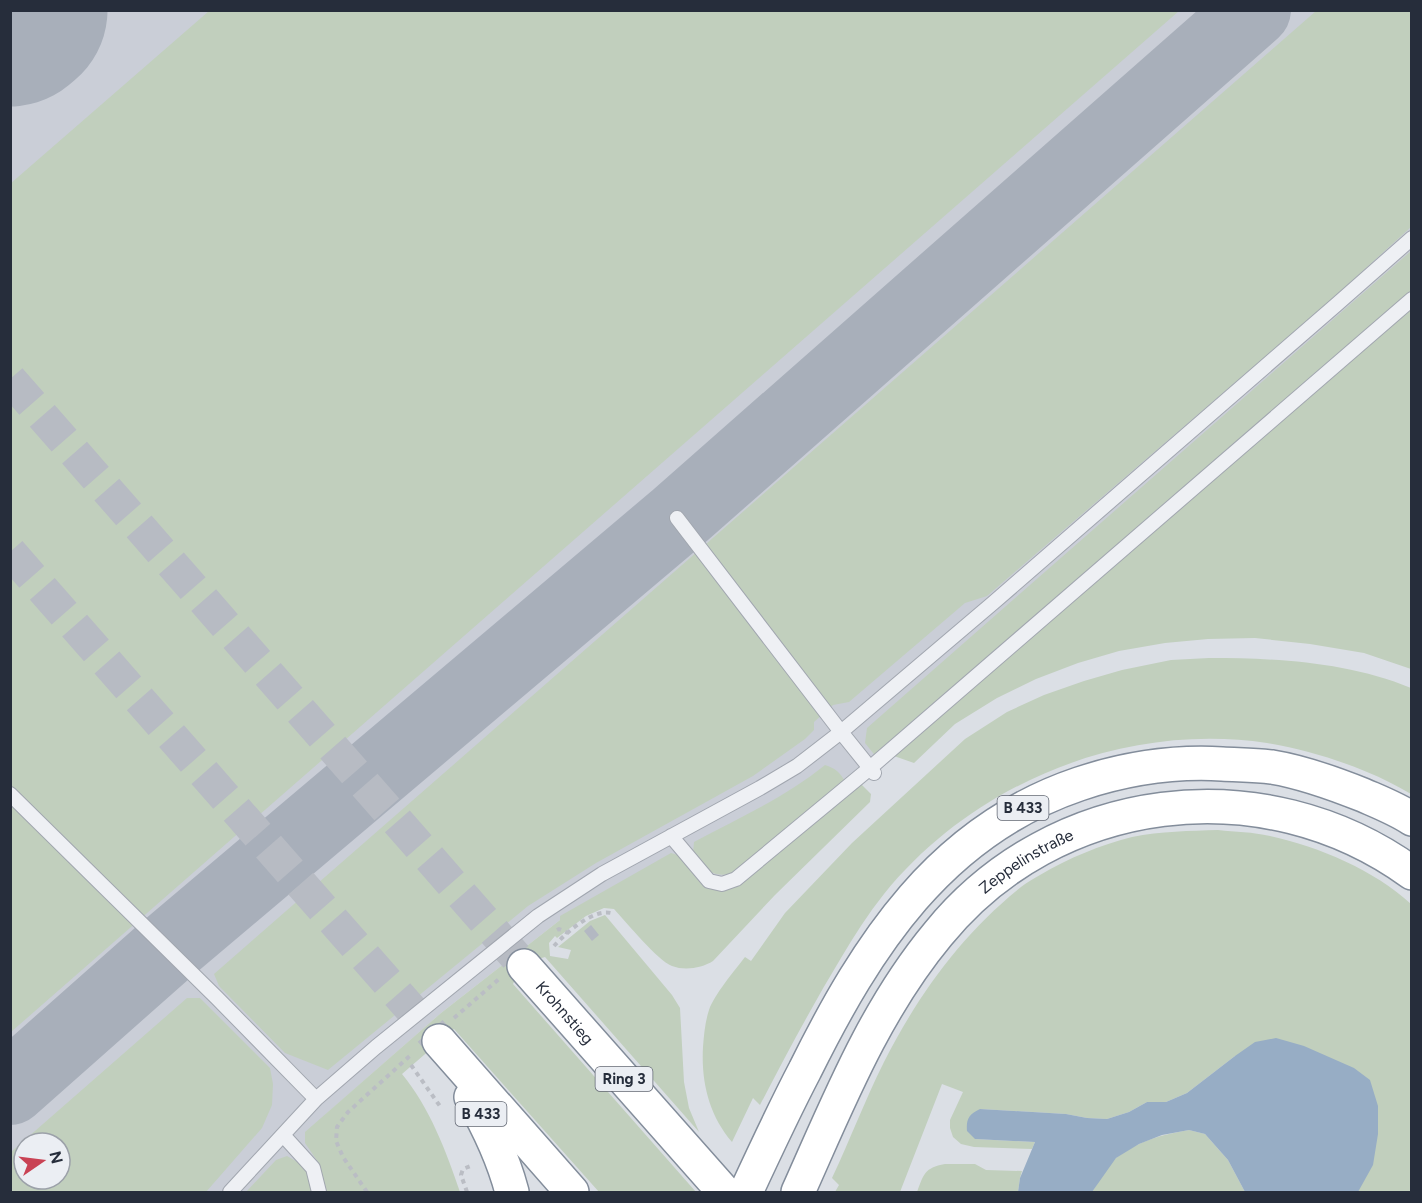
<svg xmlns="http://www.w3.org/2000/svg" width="1422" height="1203" viewBox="0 0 1422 1203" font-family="Figtree,sans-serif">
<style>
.built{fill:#caced7;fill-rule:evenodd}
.green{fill:#c1cfbd;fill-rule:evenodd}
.water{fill:#97adc5}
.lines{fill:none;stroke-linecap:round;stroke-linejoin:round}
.taxiway{stroke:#a8afba;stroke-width:74}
.runway{stroke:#a8afba;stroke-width:183}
.building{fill:#b3b8c2}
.trunk-tunnel{stroke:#b7bbc3;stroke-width:33;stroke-dasharray:33 16;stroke-linecap:butt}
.service-casing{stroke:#a1a6af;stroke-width:16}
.trunk-casing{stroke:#838d9b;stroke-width:36}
.path{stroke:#babdc4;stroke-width:4;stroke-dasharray:4.5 4.5;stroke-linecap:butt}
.service{stroke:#eef0f4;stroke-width:14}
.trunk{stroke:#fff;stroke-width:33}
.labels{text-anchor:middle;stroke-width:4.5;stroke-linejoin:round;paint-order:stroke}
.shield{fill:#ebeef3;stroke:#616772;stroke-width:1.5}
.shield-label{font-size:15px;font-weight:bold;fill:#262d3b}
.street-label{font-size:16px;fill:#262d3b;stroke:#ebeef3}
</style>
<rect width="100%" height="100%" fill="#dbdfe5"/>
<path class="built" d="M10,11h1401v293l-690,603 -41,-47 -120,60 -119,93 -115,101 -4,7 33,71h-344zM24,1143h36v36h-36z"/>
<path class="green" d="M209,11h970l-1168,1021 -1,-848z
M1316,11h95v216l-79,72 -345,297 -22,7 -116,99 -16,3 -19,17v8l-9,9 -52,37 -157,87 -68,43 -200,164 -43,-17 -66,-67 -5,-12z
M1411,251v42l-534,465 -12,-15 2,-15z
M1411,304v365l-47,-16 -54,-9 -55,-6 -47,1 -43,4 -46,8 -41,12 -42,16 -39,19 -42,26 -41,39 -20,-7z
M1209,658c68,0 139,4 202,30v106c-14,-8 -29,-16 -44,-22 -31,-13 -67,-24 -100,-29 -143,-21 -292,39 -383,151 -16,20 -30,42 -43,64 -29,48 -55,97 -81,147l-7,-7 -21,44c-23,-27 -31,-60 -29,-95 1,-12 2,-25 6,-37 5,-15 26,-40 36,-53l6,4 34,-48 67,-70 113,-104 42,-27 37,-17 40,-14 38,-11 49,-10z
M825,765c10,3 16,8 20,17l-108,91c-27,5 -27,-1 -44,-20l1,-11c45,-24 92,-45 131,-77z
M859,782l12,12 -1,8 -95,93 -62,66c-11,7 -28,10 -41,5 -15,-6 -45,-43 -58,-57l-10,-1 -18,8 -29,22 -2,-2 -6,7 1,13 18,3 3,-9 -13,-3 32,-26 15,-6 67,80 8,13 4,74 5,26 10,24 -154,-175c-14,3 -27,14 -32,27l183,208h-97l-145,-163 -52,45c28,34 44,77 58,118h-214l30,-32 11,-4 14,8 20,18 -1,-17 -15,-22v-11l136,-119 119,-93v-4l111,-63 10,3 43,34z
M1218,830c17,2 35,2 52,6 50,11 104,34 141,68v288h-53l1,-3 -124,-133 -48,37 -21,9h-19l-18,10 -22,7 -20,-1 -21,-4 -86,-5 -5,30 60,3 -3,7 -58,-2 -13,-3 -8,-7 -3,-9v-8l13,-28 -21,-8 -42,108h-65l4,-7 -7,-7c18,-38 33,-78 52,-116 34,-67 78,-128 137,-175 5,-4 12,-8 19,-12 29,-17 60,-30 92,-38 29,-6 58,-6 86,-7z
M187,998h13l70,70 3,16 -1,21 -10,23 -56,64h-195v-40zM24,1143h36v36h-36z
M1189,1130l16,4 23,26 17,32h-153c6,-9 17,-29 25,-35 21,-16 47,-23 72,-27z
M945,1164h30l11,6 36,1 -2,7 -2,14h-101c7,-18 7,-24 28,-28z"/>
<path class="water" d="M1276,1038l28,8 50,22 16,12 8,26v28l-5,31 -15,27h-113l-17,-32 -23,-26 -16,-4 -27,5 -23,9 -23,14 -24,34h-74l2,-14 15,-36 -60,-3 -8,-8c-1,-12 2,-17 13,-22l86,5 21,4 20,1 22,-7 18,-10h19l21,-9 48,-37 20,-14z"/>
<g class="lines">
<path class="taxiway" d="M10,1088l157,-139 510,-431 577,-508"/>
<path class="runway" d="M10,15l6,-5"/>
</g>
<path class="building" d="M591,925l8,10 -7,6 -8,-10z"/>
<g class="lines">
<path class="trunk-tunnel" d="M10,379l514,587
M10,552l429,489"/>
<g class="service-casing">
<path id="service" d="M677,518l164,214 33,41
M10,794l207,204 99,101
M671,836l38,45 13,3 14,-5 134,-111 542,-469
M283,1135l30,33 6,24
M230,1192l86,-93 60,-52 162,-131 64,-42 158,-86 37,-22 44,-34 152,-129 343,-298 76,-67"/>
</g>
<g class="trunk-casing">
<g id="trunk">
<path id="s1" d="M524,966l200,226"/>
<path d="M439,1041l133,151"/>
<path d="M471,1097c18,31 32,61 41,95"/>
<path d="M746,1192c19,-41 38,-82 59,-122 62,-125 135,-239 274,-286 48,-16 93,-23 143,-20 17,1 33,1 50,3 31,5 61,16 91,28 16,7 34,14 49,24"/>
<path id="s2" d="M798,1192c40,-89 76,-181 140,-258 116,-143 325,-169 474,-61"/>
</g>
</g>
<path class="path" d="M557,930l2,-1 9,4
M554,946c12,-13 38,-37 57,-33
M454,1018l45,-39
M411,1065l31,44
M367,1192l-24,-35 -7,-16 1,-14 11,-15 64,-58
M467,1192l-6,-17 2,-6 10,-4"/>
<use href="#service" class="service"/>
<use href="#trunk" class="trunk"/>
</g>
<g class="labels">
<g class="shield">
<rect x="997.5" y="796" width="51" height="24" rx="4.5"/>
<rect x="595.5" y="1067" width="57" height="24" rx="4.5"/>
<rect x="455.5" y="1102" width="51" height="24" rx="4.5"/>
</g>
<g class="shield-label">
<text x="1023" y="813">B 433</text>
<text x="624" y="1084">Ring 3</text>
<text x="481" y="1119">B 433</text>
</g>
<g class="street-label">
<text dy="6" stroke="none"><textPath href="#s2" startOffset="410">Zeppelinstraße</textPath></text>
<text dy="6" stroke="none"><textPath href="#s1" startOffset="62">Krohnstieg</textPath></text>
</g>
</g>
<rect width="1422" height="1203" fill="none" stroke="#262d3b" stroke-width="24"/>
<g transform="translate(42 1161) rotate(76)"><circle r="28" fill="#ebeef3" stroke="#9ca1a9" stroke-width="1.5"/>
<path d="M0-4.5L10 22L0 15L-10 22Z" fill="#c94254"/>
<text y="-9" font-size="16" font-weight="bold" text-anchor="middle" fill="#262d3b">N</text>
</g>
</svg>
